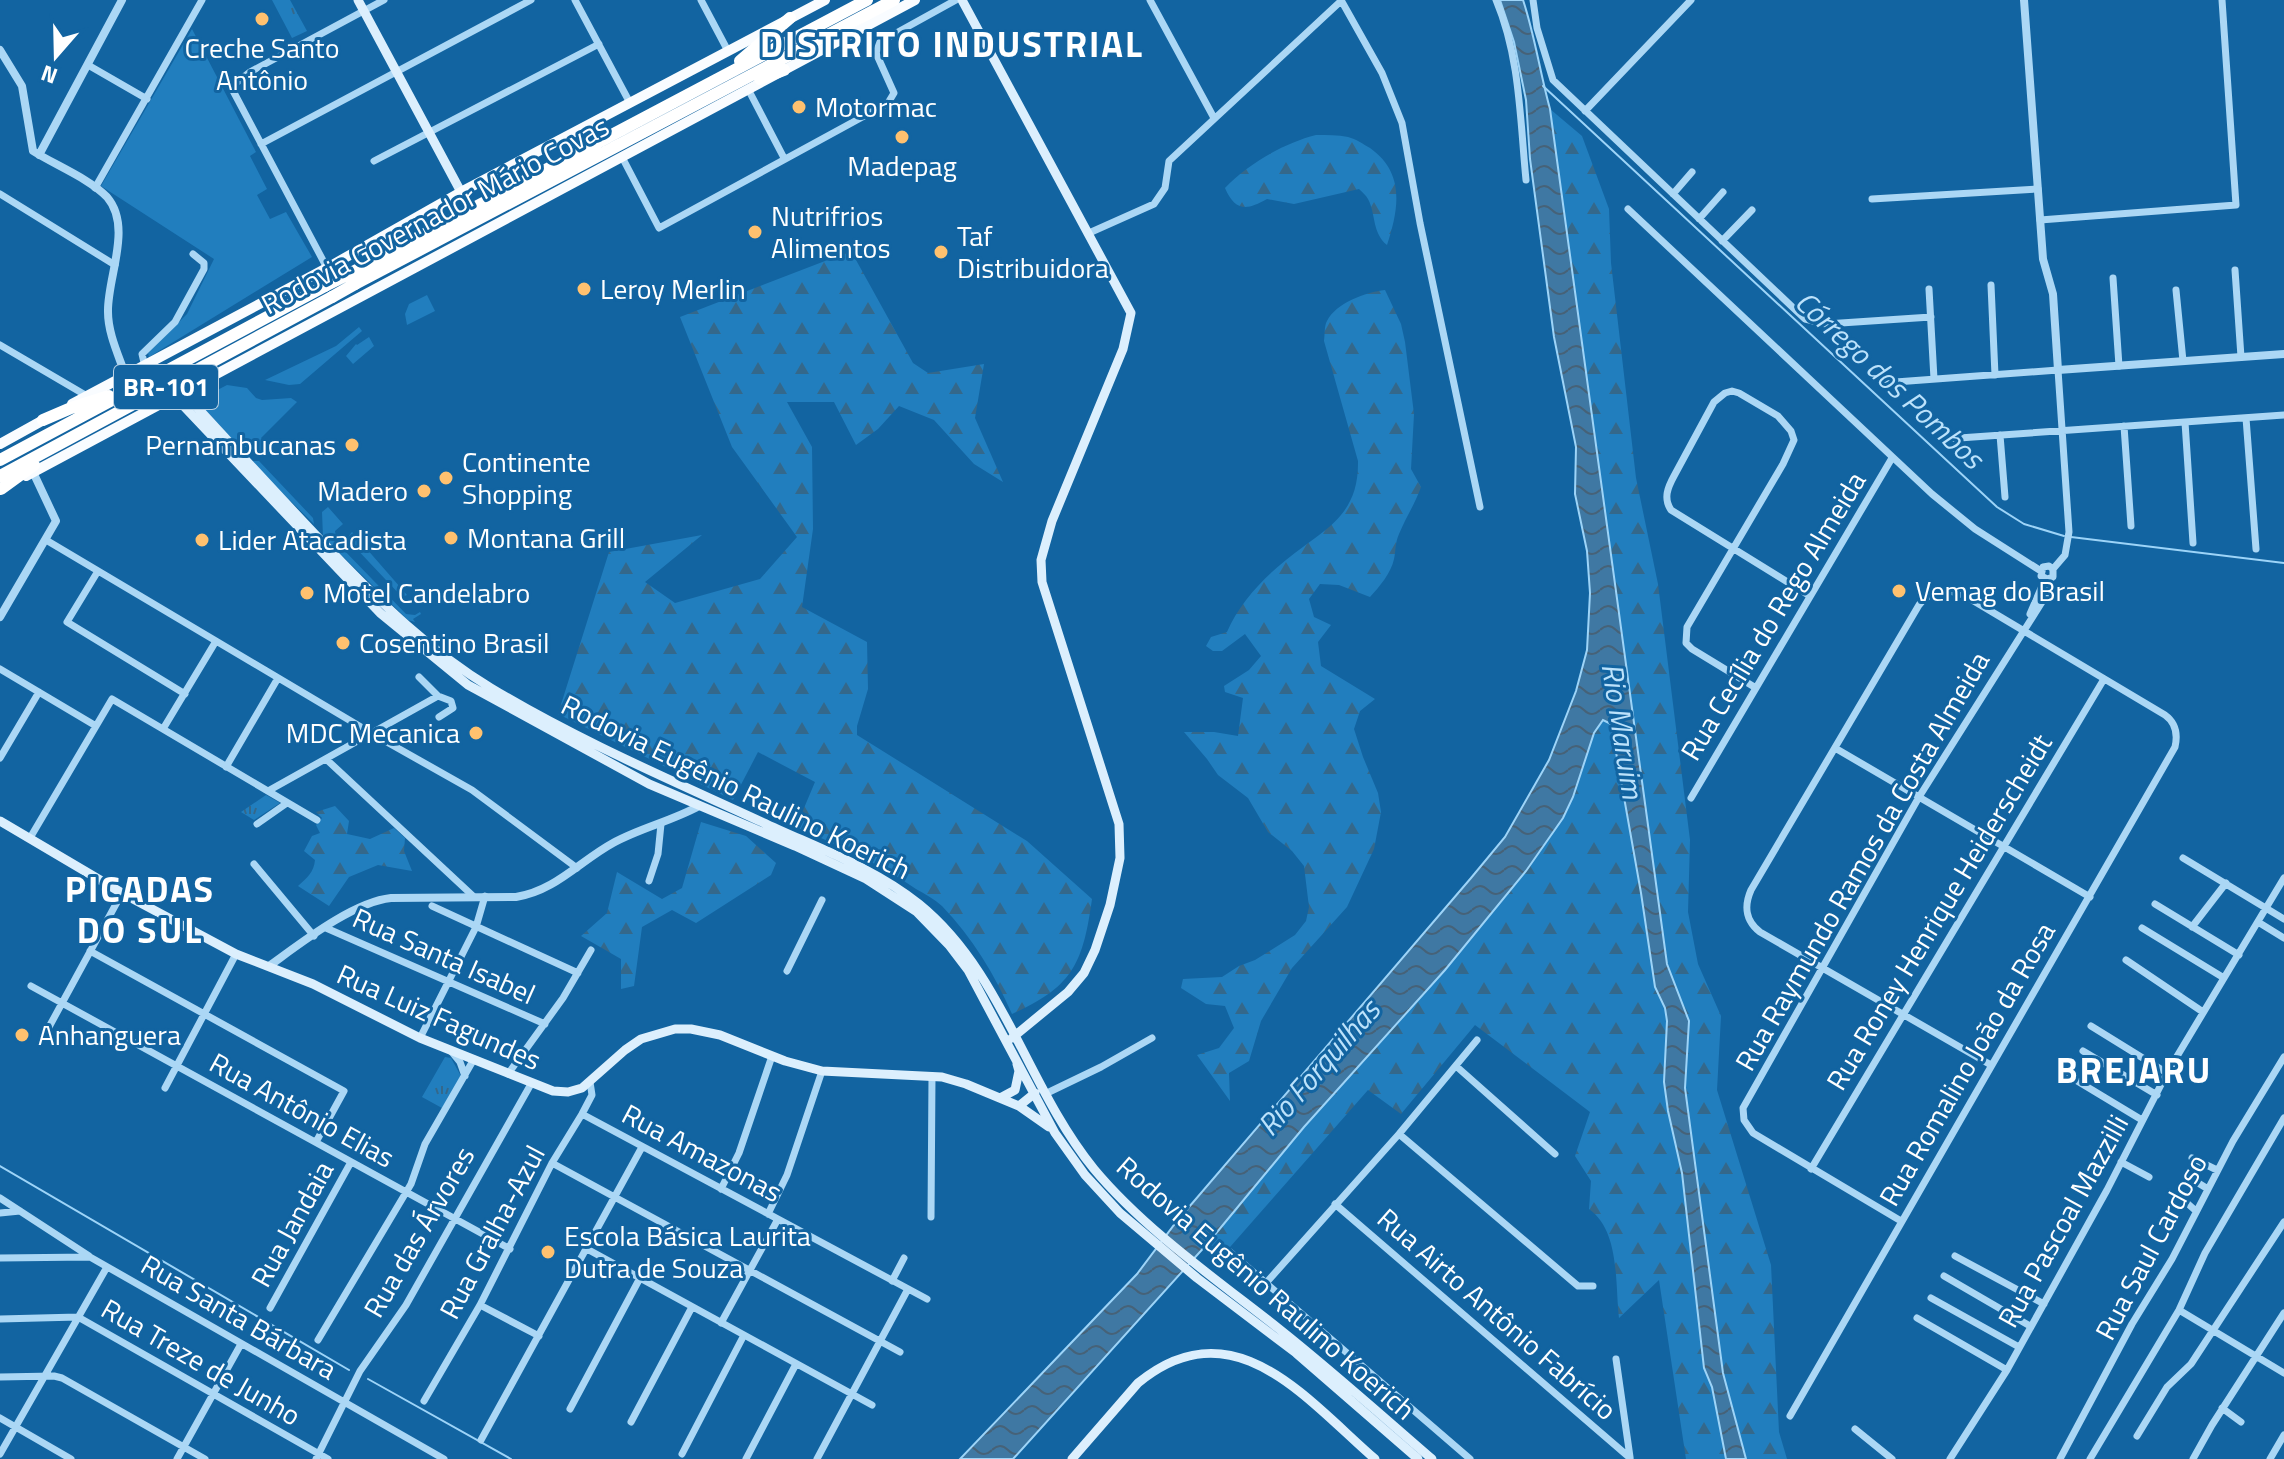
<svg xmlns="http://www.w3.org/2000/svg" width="2284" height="1459" viewBox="0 0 2284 1459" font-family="'Titillium Web',sans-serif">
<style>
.green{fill:#217ebe}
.forest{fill:url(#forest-firs)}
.park{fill:url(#park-tufts)}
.water{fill:url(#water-waves);stroke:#9dd4f8;stroke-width:2}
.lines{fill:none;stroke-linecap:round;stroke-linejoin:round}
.stream{stroke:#9dd4f8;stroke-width:2}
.minor{stroke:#abd7f5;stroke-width:7}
.tertiary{stroke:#abd7f5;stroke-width:8}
.secondary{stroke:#dceffd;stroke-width:9}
.primary{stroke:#f9fcff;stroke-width:10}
.motorway{stroke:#fff;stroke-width:12}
.motorway-bridge{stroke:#fff;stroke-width:12}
.poi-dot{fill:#ffc16f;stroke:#1264a1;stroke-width:3}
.labels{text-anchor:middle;stroke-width:6;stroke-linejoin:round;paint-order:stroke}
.shield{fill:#1264a1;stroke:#b8d0e3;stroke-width:2}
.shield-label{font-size:26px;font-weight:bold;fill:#fff}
.poi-label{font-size:28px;fill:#fff;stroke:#1264a1;text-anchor:start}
.street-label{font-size:28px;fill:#fff;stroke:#1264a1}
.water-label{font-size:30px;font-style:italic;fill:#bce2fb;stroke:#1264a1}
.district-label{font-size:36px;font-weight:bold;letter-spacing:2px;fill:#fff;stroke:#1264a1}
</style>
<defs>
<pattern id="forest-firs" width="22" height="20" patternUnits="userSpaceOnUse" patternTransform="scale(2)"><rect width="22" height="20" fill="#217ebe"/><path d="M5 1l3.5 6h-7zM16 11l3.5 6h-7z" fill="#34688b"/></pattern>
<pattern id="park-tufts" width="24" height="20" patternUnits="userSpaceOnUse" patternTransform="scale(2)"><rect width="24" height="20" fill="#217ebe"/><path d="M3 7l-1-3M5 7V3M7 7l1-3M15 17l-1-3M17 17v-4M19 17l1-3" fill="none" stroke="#34688b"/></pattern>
<pattern id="water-waves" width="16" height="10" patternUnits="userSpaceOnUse" patternTransform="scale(2)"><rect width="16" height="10" fill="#3f78a3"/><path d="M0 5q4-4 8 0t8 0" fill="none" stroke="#466278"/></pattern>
</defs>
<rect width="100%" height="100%" fill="#1264a1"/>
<path class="green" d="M192,29l64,123 -6,4 17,33 -10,6 13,24 16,-7 26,45 -163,100 -1,-4 39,-39 27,-55 -113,-73z
M427,295l8,16 -28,14 -2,-11 4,-10z
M359,327l3,4 -62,53 -11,1 -24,-5 71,-34z
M369,337l5,9 -21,18 -7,-8 10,-12 1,1z
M227,385l20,3 9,10 6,2 29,-2 6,4 -36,36 11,12 -11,4 -26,-12 -34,-37 -1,-6z
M250,461h9l54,57 1,6z
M328,507l15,17 -8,7 2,12 69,71 9,1 5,-3 1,2 -8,5 2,3 -7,-2 -85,-83 -1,-25z
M352,532l55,63 -5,2 -50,-53 -4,-7z"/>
<path class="forest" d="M1550,109l32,27 27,73 2,54 25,215 22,106 32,256 -2,72 10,52 23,52 -4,74 54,175 8,167 8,27h-41l-23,-86 -38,-285 4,-67 -22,-57z
M1316,135c10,0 22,0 32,2 8,2 15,7 22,11 35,25 29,60 17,97 -15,-12 -11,-31 -19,-46 -2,-4 -6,-7 -9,-10l-65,15 -27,-5c-21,12 -32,12 -42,-11 23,-24 59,-45 91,-53z
M851,251l62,112 15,10 56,-9 -9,54 28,64 -29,-18 -40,-44 -35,-14 -21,23 -22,16 -22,-43h-47l25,45 1,82 -11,78 65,35 1,47 -11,37v9l170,106 65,58c-9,64 -19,88 -80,115 -17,-39 -40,-77 -70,-108 -8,-7 -17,-12 -26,-17 -38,-26 -78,-44 -120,-62l19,-45 -57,-30 -25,48 -175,-86 51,-162 93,-17 -57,47 30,21 85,-24 37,-42 -65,-90 -52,-130z
M1385,290l16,34 4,18 9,72 -3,55 10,18c-6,17 -15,30 -22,47 -4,9 -3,15 -5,25 -3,14 -14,27 -24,38l-31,-12 -19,-1 -11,15 5,18 17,8 -13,17 3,24 54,33 -15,12 -6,18 9,28 15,36 3,19 -7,37 -27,58 -55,61 -31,53 -12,40 -20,12 1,28 -33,-46 22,-7 15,-20 -9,-22 -19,-2 -25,-16 2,-9 39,-2 17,-11 16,-6 40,-25 11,-14 3,-14 -5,-41 -12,-15 -24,-19 -20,-34 -30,-23 -11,-16 -23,-27h30l24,4 5,-38 -18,-6 -1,-6 25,-16 12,-14 -16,-22 -23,17h-9l-7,-5 5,-9 16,-5c12,-28 35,-53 59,-72 38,-31 73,-43 72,-99l-34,-120c1,-6 0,-15 3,-20 9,-18 39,-29 58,-31z
M1603,720l8,4 30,169 14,94 10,21 2,13 -3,61 4,29 14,62 22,195 8,19 14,72h-40l-27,-179 -40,38c-4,-35 1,-87 -30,-109l2,-28 -16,-25 15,-44 -115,-87 -74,89 -33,-24 -145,165 -15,-12 96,-116 141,-157 95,-118 23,-34 10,-21 21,-64z
M335,806l14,15 -2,13 23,5 24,-11 11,10 -1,13 8,20 -34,-6 -29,12 -20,29 -31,-20c9,-8 16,-14 17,-26l-11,-9 8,-15 8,-3 -4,-8 6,-7 -6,-6z
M701,822l45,14 30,27 -5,12 -75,48 -24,-13 -30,17 -8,59 -13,3v-30l-40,-23 26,-23 10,-41 45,27 20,-11z"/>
<path class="park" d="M272,0h18l17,31 -15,7z
M266,795l14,8 -26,17 -13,-8z
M445,1057l6,1 11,20 -20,30 -20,-11z"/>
<path class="water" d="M1500,0h23c12,36 17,73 27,109l117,855 22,57 -4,67 38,285 23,86h-20l-14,-72 -8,-19 -22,-195 -14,-62 -4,-29 3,-61 -2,-13 -10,-21 -14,-94 -30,-169 -8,-4 -9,13 -21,64 -10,21 -37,53 -81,99 -141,157 -96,116 -195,216h-53l177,-185 40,-53 294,-343 34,-41 44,-77 27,-69 11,-41 3,-57 -3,-42 -12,-57 1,-47 -22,-110 -24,-178 -4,-59 -12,-58z"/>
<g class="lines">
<path class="stream" d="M1543,86l454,421 27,17 40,12
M2071,537l213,26
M0,1166l349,204
M368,1379l143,80"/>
<path class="minor" d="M575,0l55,103
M701,0l27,51
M1150,0l64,118
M1341,0l41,73 20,50 18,100 60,284
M1496,0c24,57 24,119 30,180
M1533,0l4,28 16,52 252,239 21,5 105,-7
M88,65l59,34
M748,89l36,69
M1585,111l106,-111
M261,144l270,-144
M622,157l37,71 229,-125 6,-10 -18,-40 4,-11 76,-42
M374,161l225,-117
M95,188l107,-188
M0,194l115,71
M1673,194l19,-22
M1872,199l166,-10
M1628,209l304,285 43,35 66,42
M1699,219l24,-27
M2040,220l196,-15 -14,-205
M1089,233l65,-29 11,-16 4,-27 172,-160
M1722,241l30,-31
M327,268l-96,-181 19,-15 134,-72
M2235,270l6,87
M2113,278l6,88
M1991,285l4,90
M1929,289l5,90
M2176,290l7,71
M0,345l87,51
M145,367l-3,-13 33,-32 29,-53v-6l-11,-9
M1882,383l176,-13 11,162 -4,23 -12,14v8l-6,2 -6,-3 2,-9 6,-1 4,3
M2246,418l10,131
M2185,422l8,121
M2124,426l7,100
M2000,435l5,62
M1945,439l339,-24
M46,540l325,193 101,57 105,78
M98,571l-31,51 118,72
M2030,614l15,-35
M0,669l96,57
M419,677l19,19
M1756,688l-64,-39 -6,-6 1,-16 96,-163 11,-24 -3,-9 -13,-15 -39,-23 -7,-2 -7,2 -11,9 -40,74c-6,11 -11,22 -3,34l139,86
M163,729l53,-88
M1835,748l255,149
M0,758l39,-66
M326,759l147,137
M226,767l52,-89
M268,791l170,-95 13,5 2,7 -14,9
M1691,798l201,-340
M257,824l30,-21
M30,838l82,-139 205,121
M2183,858l101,61
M254,864l60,72
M649,881l9,-27 3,-30
M2155,904l84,51
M432,906l146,67
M2258,922l26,16
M2192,927l34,-44
M326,928l219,96
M2142,928l82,50
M90,951l254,140 -28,51
M2126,960l77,52
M787,971l35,-71
M31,986l479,263
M2091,1026l76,47
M49,1027l73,-134
M420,1038l56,-111 9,-31
M451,1051l9,11 5,14
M2083,1051l74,44
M1456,1066l99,88
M508,1074l55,-76 28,-48
M2069,1076l73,44
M165,1088l71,-134
M1045,1094l56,-27 51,-29
M582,1114l345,185
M1399,1134l179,152h15
M2192,1158l25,12
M2121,1162l28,15
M552,1163l348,189
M1811,1169l293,-490
M2190,1178l18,11
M721,1189l18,-36 33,-97
M2179,1196l17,15
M0,1198l89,58
M1335,1204l295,254
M0,1213l20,-2
M768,1214l19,-39 35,-104
M931,1217l1,-141
M1901,1221l-148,-88 -9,-13 -1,-12 176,-311 130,-206 2,-13
M587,1249l285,156
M1230,1252l240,207
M1955,1256l89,48
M0,1258l90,-1 354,202
M1944,1276l86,50
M892,1281l12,-23
M1266,1283l133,-149 78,-94
M1931,1298l88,49
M480,1305l59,31
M270,1308l81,-146
M2179,1310l105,63
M1917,1318l90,52
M0,1319l78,-2 250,142
M721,1323l57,-104
M318,1340l93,-156 14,-40 49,-85
M1616,1359l14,98
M0,1377l54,-1 8,2 143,81
M424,1401l56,-96 72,-142 30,-49 10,-19 -2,-13
M2222,1408l19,14
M570,1409l70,-131
M1790,1416l385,-669c3,-13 1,-24 -10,-32l-198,-118c-18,-9 -35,-9 -48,8l-168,285c-7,16 -6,30 9,42l231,133
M0,1418l71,41
M631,1422l61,-115
M1855,1429l37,30
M2137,1436l30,-49 24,-23 93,-142
M481,1440l161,-293
M0,1454l107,-187
M682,1454l62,-119
M177,1459l64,-115
M316,1459l44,-88 46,-66 125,-221
M746,1459l50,-95
M817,1459l91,-170
M1950,1459l57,-89 100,-180 60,-117 117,-195
M2060,1459l72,-135 40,-65 61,-118 51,-84
M2090,1459l89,-149 26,-57 79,-135
M2193,1459l19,-34 72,-112
M2270,1459l14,-24"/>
<path class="tertiary" d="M2024,0l19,259 10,35 5,76 226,-16
M0,50l22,36 11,65c22,14 57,28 74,46 26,30 0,81 1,115 0,22 11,44 18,65
M39,155l83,-155
M0,617l56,-96 -23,-49
M269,966c32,-23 84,-64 122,-68l125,-1c39,-6 64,-36 97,-54 27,-15 59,-22 86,-37"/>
<path class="secondary" d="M358,0l103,192
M962,0l169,313 -8,36 -71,172 -11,39 1,22 77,242 1,34 -10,47 -15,45 -11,23 -16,19 -56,46
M183,392c49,53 98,107 149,160 49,51 98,99 159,136 86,52 180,92 271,134 53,25 111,45 157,82 84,68 108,183 175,265 50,60 123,111 184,159 53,42 103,87 154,131
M174,396l206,217 88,72 181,99 146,62 71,33 51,33 32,33 19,25 87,163 30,42 35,38 77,65 99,75 122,106
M0,821l122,72 114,61 77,30 107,54 133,53 15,1 14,-4 43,-38 16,-11 34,-10h16l29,6 65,26 37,10 120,6 24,7 53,22 16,-13
M1002,1097l13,-7 4,-19 -2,-7
M1019,1106l30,21
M1072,1459l66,-76c95,-78 167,15 237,76"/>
<path class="primary" d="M72,404l255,-136 134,-76 364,-192
M0,444l47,-26
M26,476l889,-476"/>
<path class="motorway" d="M740,61l50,-43
M760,79l24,-9
M349,274l518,-274
M355,284l539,-284
M43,420l28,-12 38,-12
M0,460l325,-174
M0,476l332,-179
M1,489l33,-24"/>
<path class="motorway-bridge" d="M325,286l24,-12
M332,297l23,-13"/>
</g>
<g class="poi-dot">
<circle cx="262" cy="19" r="8"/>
<circle cx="799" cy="107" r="8"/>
<circle cx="902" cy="137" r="8"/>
<circle cx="755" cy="232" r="8"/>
<circle cx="941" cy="252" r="8"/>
<circle cx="584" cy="289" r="8"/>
<circle cx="352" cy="445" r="8"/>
<circle cx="446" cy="478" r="8"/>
<circle cx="424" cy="491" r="8"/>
<circle cx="451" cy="538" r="8"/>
<circle cx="202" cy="540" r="8"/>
<circle cx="1899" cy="591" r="8"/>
<circle cx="307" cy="593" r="8"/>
<circle cx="343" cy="643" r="8"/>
<circle cx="476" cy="733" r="8"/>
<circle cx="22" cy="1035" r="8"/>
<circle cx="548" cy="1252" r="8"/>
</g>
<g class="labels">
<rect class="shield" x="114" y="365" width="104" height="44" rx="6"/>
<g class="shield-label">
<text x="166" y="396">BR-101</text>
</g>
<g class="poi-label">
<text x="262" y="58" text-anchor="middle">Creche Santo<tspan x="262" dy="32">Antônio</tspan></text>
<text x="815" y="117">Motormac</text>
<text x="902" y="176" text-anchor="middle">Madepag</text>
<text x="771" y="226">Nutrifrios<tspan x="771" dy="32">Alimentos</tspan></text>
<text x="957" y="246">Taf<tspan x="957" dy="32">Distribuidora</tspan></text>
<text x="600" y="299">Leroy Merlin</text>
<text x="336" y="455" text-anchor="end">Pernambucanas</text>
<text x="462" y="472">Continente<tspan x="462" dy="32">Shopping</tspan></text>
<text x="408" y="501" text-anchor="end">Madero</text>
<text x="467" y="548">Montana Grill</text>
<text x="218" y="550">Lider Atacadista</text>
<text x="1915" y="601">Vemag do Brasil</text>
<text x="323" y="603">Motel Candelabro</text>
<text x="359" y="653">Cosentino Brasil</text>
<text x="460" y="743" text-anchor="end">MDC Mecanica</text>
<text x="38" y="1045">Anhanguera</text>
<text x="564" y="1246">Escola Básica Laurita<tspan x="564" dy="32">Dutra de Souza</tspan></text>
</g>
<g class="street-label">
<text transform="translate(435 215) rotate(-28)" y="10">Rodovia Governador Mário Covas</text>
<text transform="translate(1773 616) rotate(-59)" y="10">Rua Cecília do Rego Almeida</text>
<text transform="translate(736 787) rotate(26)" y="10">Rodovia Eugênio Raulino Koerich</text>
<text transform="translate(1862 861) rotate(-60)" y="10">Rua Raymundo Ramos da Costa Almeida</text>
<text transform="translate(1939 912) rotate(-59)" y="10">Rua Roney Henrique Heiderscheidt</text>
<text transform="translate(444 956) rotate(24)" y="10">Rua Santa Isabel</text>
<text transform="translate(439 1017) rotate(24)" y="10">Rua Luiz Fagundes</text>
<text transform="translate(1967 1064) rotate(-60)" y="10">Rua Romalino João da Rosa</text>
<text transform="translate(302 1110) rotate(29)" y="10">Rua Antônio Elias</text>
<text transform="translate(702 1153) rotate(28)" y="10">Rua Amazonas</text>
<text transform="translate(2063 1221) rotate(-61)" y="10">Rua Pascoal Mazzilli</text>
<text transform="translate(292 1224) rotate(-61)" y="10">Rua Jandaia</text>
<text transform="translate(419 1232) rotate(-60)" y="10">Rua das Árvores</text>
<text transform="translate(492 1232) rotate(-62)" y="10">Rua Gralha-Azul</text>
<text transform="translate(2151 1247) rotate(-62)" y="10">Rua Saul Cardoso</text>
<text transform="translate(1266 1288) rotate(41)" y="10">Rodovia Eugênio Raulino Koerich</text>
<text transform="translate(1497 1314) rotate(41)" y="10">Rua Airto Antônio Fabrício</text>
<text transform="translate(239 1317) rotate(30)" y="10">Rua Santa Bárbara</text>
<text transform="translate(201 1362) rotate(30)" y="10">Rua Treze de Junho</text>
</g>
<g class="water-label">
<text transform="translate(1889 380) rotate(43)" y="10">Córrego dos Pombos</text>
<text transform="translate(1622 731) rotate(81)" y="10">Rio Maruim</text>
<text transform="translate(1319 1068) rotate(-49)" y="10">Rio Forquilhas</text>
</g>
<g class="district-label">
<text x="952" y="57">DISTRITO INDUSTRIAL</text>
<text x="140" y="902">PICADAS<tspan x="140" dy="41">DO SUL</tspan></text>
<text x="2134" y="1083">BREJARU</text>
</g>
</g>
<g transform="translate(56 56) rotate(200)" stroke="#1264a1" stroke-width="6" paint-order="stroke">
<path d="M0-6L14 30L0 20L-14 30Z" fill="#ffffff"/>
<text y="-12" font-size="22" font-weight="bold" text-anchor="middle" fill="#ffffff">N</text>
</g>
</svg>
